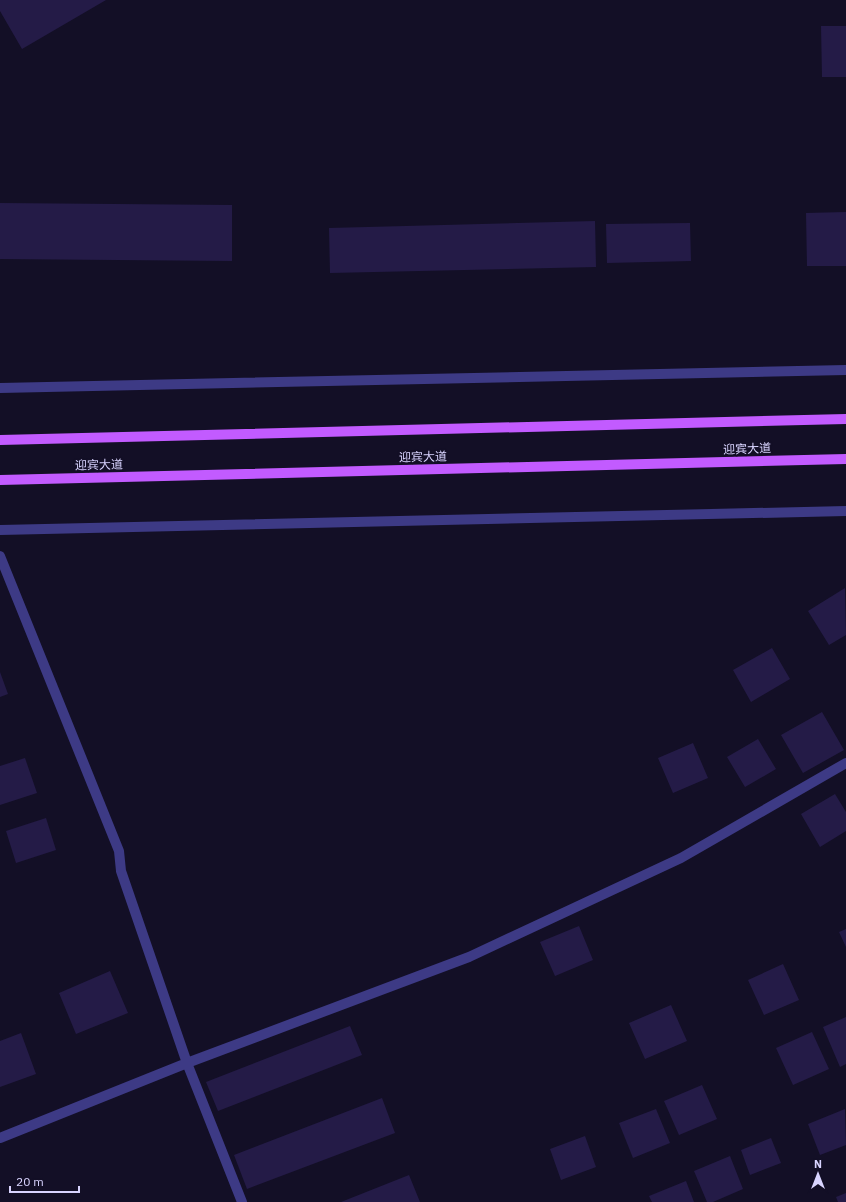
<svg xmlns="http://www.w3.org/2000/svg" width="846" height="1202" viewBox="0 0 846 1202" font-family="'IBM Plex Sans','Noto Sans SC',sans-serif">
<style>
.building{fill:#241b47}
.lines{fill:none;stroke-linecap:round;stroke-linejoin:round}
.minor{stroke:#3d3a85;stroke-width:10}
.major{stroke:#c25bff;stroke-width:10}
.labels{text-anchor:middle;stroke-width:4;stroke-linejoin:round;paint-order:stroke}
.street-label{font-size:12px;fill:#d9d4ff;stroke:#130f26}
</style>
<rect width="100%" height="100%" fill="#130f26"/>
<path class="building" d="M0,0h106l-84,49 -22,-38z
M821,26h25v51h-24z
M0,203l232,2v56l-232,-2z
M846,212v54h-39l-1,-53z
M595,221l1,46 -266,6 -1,-45z
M690,223l1,38 -84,2 -1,-39z
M845,588l1,47 -17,10 -21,-34z
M772,648l18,31 -39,23 -18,-32z
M0,672l8,22 -8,3z
M822,712l22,38 -41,23 -22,-38z
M758,739l18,30 -31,18 -18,-30z
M693,743l15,35 -35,15 -15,-35z
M25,758l12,35 -37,12v-39z
M835,794l11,18v19l-26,16 -19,-33z
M46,818l10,32 -40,13 -10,-32z
M579,926l14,34 -38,16 -15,-34z
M846,929v18l-7,-15z
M783,964l16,36 -35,15 -16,-35z
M110,971l18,42 -52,21 -17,-41z
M671,1005l16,36 -42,18 -16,-36z
M846,1017v47l-6,3 -17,-40z
M350,1026l12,29 -144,56 -12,-29z
M812,1032l17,37 -36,16 -17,-37z
M21,1033l15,41 -36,13v-46z
M702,1085l15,34 -38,16 -15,-34z
M382,1098l13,35 -148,56 -13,-34z
M656,1109l14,34 -37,15 -14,-35z
M845,1109l1,36 -26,10 -12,-31z
M585,1136l11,31 -35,13 -11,-31z
M771,1138l10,25 -31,12 -9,-25z
M730,1156l13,33 -30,13h-6l-13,-31z
M409,1175l11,27h-79z
M686,1181l8,21h-42l-3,-6z
M846,1193v9h-8l-2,-5z"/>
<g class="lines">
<path class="minor" d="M0,388l846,-18
M0,530l846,-19
M0,556l119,295 2,20 66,192 55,139
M0,1138l187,-75 282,-106 212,-99 165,-95"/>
<path class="major" d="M0,440l846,-21
M0,480l846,-21"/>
</g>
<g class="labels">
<g class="street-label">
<text transform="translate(747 449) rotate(-2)" y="4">迎宾大道</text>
<text transform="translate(423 457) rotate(-1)" y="4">迎宾大道</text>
<text transform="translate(99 465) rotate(-1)" y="4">迎宾大道</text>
</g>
</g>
<g transform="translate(818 1174)" stroke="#130f26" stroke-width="3" paint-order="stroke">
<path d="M0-3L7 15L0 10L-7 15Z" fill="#d9d4ff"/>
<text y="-6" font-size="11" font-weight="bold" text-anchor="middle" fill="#d9d4ff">N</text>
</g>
<path d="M10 1186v6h69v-6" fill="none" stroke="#d9d4ff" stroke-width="2"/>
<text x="16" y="1186" font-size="12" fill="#d9d4ff" stroke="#130f26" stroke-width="3" paint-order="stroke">20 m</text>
</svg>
